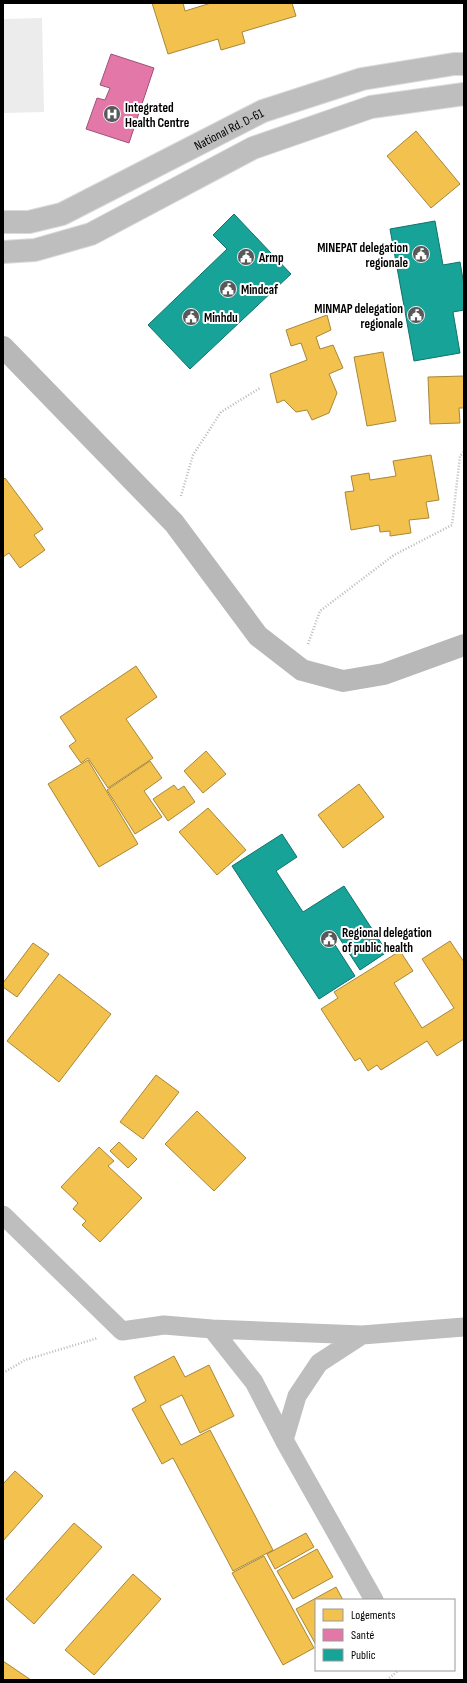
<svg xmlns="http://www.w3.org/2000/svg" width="467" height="1683" viewBox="0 0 467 1683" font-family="'Sofia Sans Condensed',sans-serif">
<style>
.green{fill:#ececec}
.homes{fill:#f2c14e;stroke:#a98737}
.health{fill:#e377a8;stroke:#9f5376}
.public{fill:#17a398;stroke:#10726a}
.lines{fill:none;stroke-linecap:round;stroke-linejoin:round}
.highway-casing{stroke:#dbdbdb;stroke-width:24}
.path{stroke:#b9b9b9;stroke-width:2.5;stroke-dasharray:1 2;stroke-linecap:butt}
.street{stroke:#bebebe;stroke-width:19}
.secondary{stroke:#b8b8b8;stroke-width:22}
.highway{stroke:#bebebe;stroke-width:22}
.labels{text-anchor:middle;stroke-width:4;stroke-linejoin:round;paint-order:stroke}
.poi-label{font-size:13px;font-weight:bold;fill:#000;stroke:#fff;text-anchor:start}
.street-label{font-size:13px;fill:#000;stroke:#fff}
</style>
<rect width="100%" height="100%" fill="#fff"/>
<path class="green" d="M42,18l2,94 -41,1v-94z"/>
<path class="homes" d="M152,3h31l2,8 26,-8h81l4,13 -54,16 3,11 -24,7 -3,-11 -50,15z
M416,131l44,53 -29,24 -44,-52z
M327,315l4,15 -15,7 4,12 13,-4 10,23 -14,6 8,19 -8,20 -17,7 -5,-10 -11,2 -12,-12 -7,3 -7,-29 37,-14 -6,-17 -10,3 -5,-16z
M383,352l13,69 -29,5 -13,-69z
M464,376v32h-5l1,15 -30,1 -2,-47z
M431,455l8,45 -13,2 3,16 -20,2 2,13 -21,3v-5l-10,1 -1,-7 -28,5 -6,-38 9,-1 -3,-15 18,-3 1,7 26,-4 -3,-15z
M5,478l38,51 -9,6 11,15 -25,18 -11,-15 -6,4v-77z
M136,666l21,31 -31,22 27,39 -45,30 -20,-30 -7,5 -12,-17 7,-5 -16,-24z
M206,751l20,23 -23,19 -19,-22z
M88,760l50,84 -39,23 -51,-83z
M150,761l12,17 -18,13 18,26 -27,17 -28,-44z
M359,784l25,33 -41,31 -25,-33z
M174,785l4,5 6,-4 11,16 -27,19 -15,-22z
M208,808l38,42 -29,25 -38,-43z
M450,941l14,21v77l-27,17 -10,-15 -46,29 -4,-5 -9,6 -8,-13 -5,3 -34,-52 17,-11 -4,-6 66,-41 13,20 -19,12 28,45 32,-20 -32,-49z
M33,943l16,11 -32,43 -14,-10v-4z
M59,974l52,40 -52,68 -52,-41z
M156,1075l23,17 -36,47 -23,-17z
M197,1111l49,47 -32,33 -49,-47z
M119,1142l18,17 -9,9 -18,-17z
M99,1147l15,14 -6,5 34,32 -42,44 -18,-17 4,-4 -13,-12 5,-6 -17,-16z
M174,1356l11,21 24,-12 25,51 -34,17 -18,-38 -22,11 21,39 29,-15 63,120 -40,21 -60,-113 -11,6 -30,-55 14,-8 -12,-24z
M15,1471l28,25 -40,45v-57z
M74,1523l28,24 -68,77 -28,-25z
M306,1533l8,14 -39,22 -8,-15z
M317,1549l16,28 -40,22 -16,-28z
M264,1556l50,92 -31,17 -51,-92z
M133,1574l28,25 -67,76 -29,-25z
M336,1587l7,13h-27v45l-20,-36z
M3,1661l28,19h-28z"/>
<path class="health" d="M111,54l43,14 -25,75 -43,-14 11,-31 8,2 5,-12 -10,-3z"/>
<path class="public" d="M234,214l57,60 -101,95 -42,-44 79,-76 -14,-14z
M435,221l8,44 17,-3 4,23v25l-11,2 7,41 -46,8 -24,-132z
M282,834l15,23 -21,14 27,41 41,-26 43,66 -27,18 -24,-37 -6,4 25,39 -36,23 -87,-133z"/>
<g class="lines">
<g class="highway-casing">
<g id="highway">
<path id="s1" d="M3,222h26l33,-8 201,-103 99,-32 92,-15h10"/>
<path d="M3,252l32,-2 56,-16 162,-86 118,-41 93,-13"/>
</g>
</g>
<path class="path" d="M181,496l12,-41 28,-43 39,-24
M308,644l12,-33 74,-56 58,-30 8,-69 4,-4
M3,1373l22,-13 73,-22
M387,1680l12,-10"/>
<path class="street" d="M3,1215l119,116 42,-6 48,4 150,6 102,-8
M212,1329l42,53 30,58 90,160
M284,1440l13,-44 22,-33 43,-28"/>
<path class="secondary" d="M3,347l171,176 84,113 44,34 41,11 41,-7 80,-29"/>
<use href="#highway" class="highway"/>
</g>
<defs>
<g id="hospital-disc" transform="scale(0.9)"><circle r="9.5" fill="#595959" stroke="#fff"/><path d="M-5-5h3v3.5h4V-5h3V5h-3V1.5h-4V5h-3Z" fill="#fff"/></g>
<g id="civic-disc" transform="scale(0.9)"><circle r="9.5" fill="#595959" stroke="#fff"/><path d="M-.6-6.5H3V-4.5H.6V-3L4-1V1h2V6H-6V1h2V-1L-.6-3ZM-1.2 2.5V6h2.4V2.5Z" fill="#fff"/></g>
</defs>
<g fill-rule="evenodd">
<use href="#hospital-disc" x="112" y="114"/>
<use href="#civic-disc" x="421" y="254"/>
<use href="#civic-disc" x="246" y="257"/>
<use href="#civic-disc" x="228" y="289"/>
<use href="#civic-disc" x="416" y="315"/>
<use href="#civic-disc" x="191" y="317"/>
<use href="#civic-disc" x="329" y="939"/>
</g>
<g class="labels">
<g class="poi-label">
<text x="125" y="112">Integrated<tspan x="125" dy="15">Health Centre</tspan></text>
<text x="408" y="252" text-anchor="end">MINEPAT delegation<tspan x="408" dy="15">regionale</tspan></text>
<text x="259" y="262">Armp</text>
<text x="241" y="294">Mindcaf</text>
<text x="403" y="313" text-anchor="end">MINMAP delegation<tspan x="403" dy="15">regionale</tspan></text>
<text x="204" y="322">Minhdu</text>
<text x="342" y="937">Regional delegation<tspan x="342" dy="15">of public health</tspan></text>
</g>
<g class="street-label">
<text dy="5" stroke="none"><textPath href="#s1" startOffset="247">National Rd. D-61</textPath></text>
</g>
</g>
<rect width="467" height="1683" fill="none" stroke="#000000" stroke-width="8"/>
<rect x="315" y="1599" width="140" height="72" fill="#ffffff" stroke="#999999"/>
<rect x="323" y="1609" width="20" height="12" fill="#f2c14e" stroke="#999999"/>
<text x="351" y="1619" font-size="12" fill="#000000">Logements</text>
<rect x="323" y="1629" width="20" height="12" fill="#e377a8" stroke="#999999"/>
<text x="351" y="1639" font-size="12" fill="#000000">Santé</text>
<rect x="323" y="1649" width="20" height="12" fill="#17a398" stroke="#999999"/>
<text x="351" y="1659" font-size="12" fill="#000000">Public</text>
</svg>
